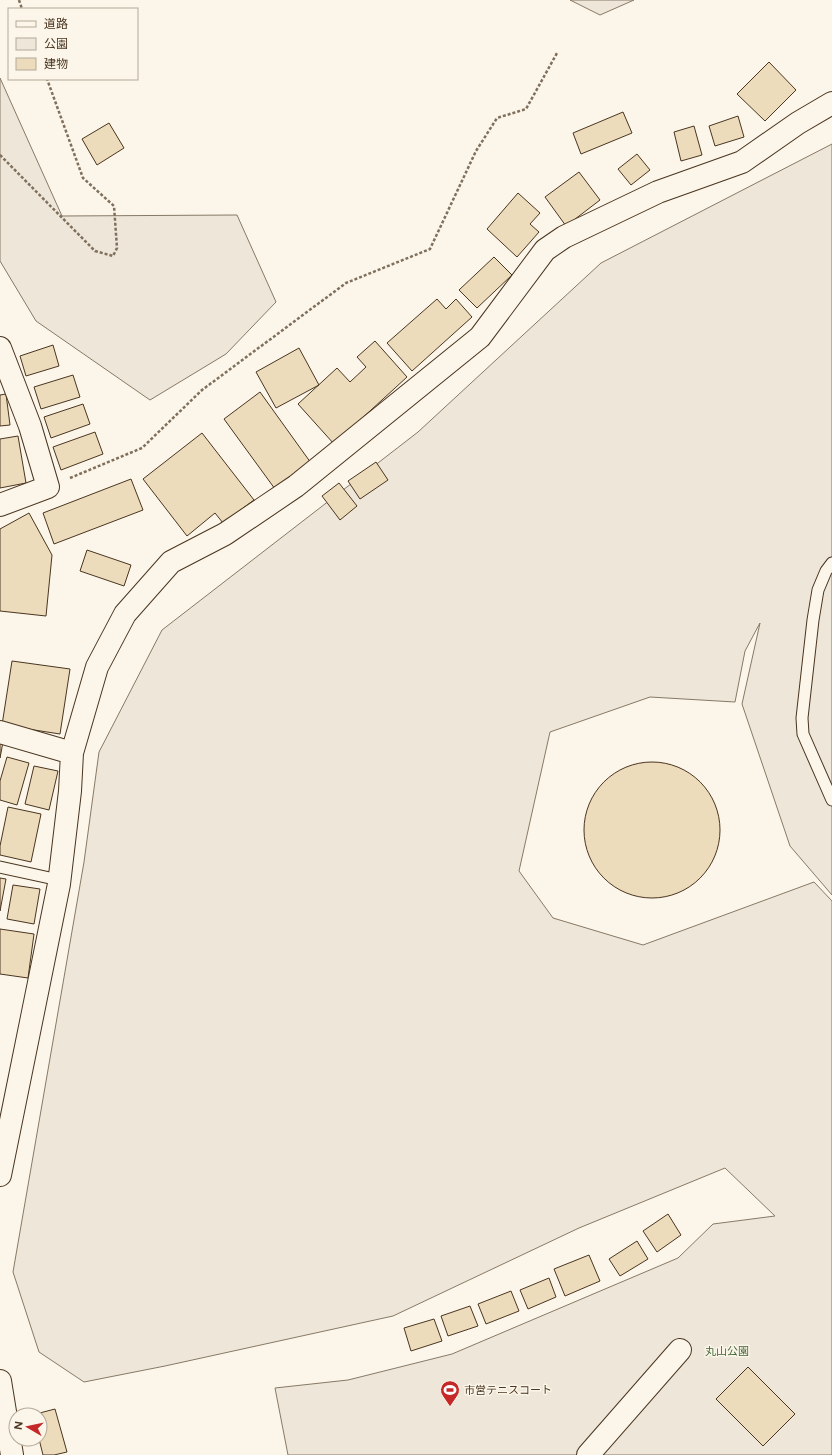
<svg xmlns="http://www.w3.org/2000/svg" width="832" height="1455" viewBox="0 0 832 1455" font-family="Figtree,'Noto Sans JP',sans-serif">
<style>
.green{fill:#ede6d9;stroke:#887966}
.building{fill:#ecdcbc;stroke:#4a3520}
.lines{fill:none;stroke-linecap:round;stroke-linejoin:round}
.service-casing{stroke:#4a3520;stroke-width:13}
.minor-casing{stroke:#4a3520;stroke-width:24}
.path{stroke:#7f6f5c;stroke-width:2.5;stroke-dasharray:3 2;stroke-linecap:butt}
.service{stroke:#fbf6e9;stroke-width:11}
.minor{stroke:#fbf6e9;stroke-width:22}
.labels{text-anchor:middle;stroke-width:3;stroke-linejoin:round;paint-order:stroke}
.park-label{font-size:11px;fill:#436837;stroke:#fbf6e9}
.poi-label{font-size:11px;fill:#4a3520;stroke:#fbf6e9;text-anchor:start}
</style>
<rect width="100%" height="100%" fill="#fbf6e9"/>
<path class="green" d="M570,0h64l-34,15z
M0,78l62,138 175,-1 39,87 -50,52 -76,46 -114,-79 -36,-60z
M832,144v751l-42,-49 -48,-142 18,-81 -15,28 -10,51 -85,-5 -100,35 -31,139 34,47 90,27 171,-63 18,19v554h-544l-13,-67 73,-8 104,-26 226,-96 35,-34 62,-8 -50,-48 -146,60 -186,88 -228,50 -81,16 -45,-30 -26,-80 71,-410 15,-110 63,-122 256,-198 183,-169z"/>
<path class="building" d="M769,62l27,28 -31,31 -28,-27z
M623,112l9,21 -51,21 -8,-21z
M738,116l6,21 -29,9 -6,-20z
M109,123l15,25 -27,17 -15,-26z
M694,126l8,29 -21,6 -7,-29z
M637,154l13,16 -19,15 -13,-16z
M579,172l21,28 -34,26 -21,-29z
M518,193l22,20 -10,11 9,8 -22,25 -30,-28z
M494,257l18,18 -35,33 -18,-18z
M437,299l9,10 10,-10 16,18 -60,54 -25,-28z
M375,341l32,36 -73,67 -36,-40 39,-36 13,14 16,-15 -9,-10z
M53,345l6,21 -33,10 -6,-20z
M299,348l20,37 -43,23 -20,-36z
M73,375l7,22 -39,12 -7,-22z
M260,392l51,71 -36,26 -51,-70z
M6,394l4,31 -10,1v-31z
M83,404l7,20 -39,14 -7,-21z
M95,432l8,22 -42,16 -8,-23z
M202,433l52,67 -31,23 -8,-10 -28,23 -44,-57z
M18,436l8,47 -26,5v-49z
M376,462l12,18 -28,19 -12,-18z
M131,479l12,31 -89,34 -11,-31z
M339,483l18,23 -17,14 -18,-24z
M29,513l23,42 -6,61 -46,-5v-82z
M87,550l44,15 -7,21 -44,-15z
M12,661l58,8 -10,65 -58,-9z
M0,741l3,1 -3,16z
M7,757l22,6 -12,42 -17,-5v-19z
M584 830a68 68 0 1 1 136 0a68 68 0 1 1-136 0Z
M34,766l24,5 -9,39 -24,-6z
M8,807l33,7 -10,48 -31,-7v-9z
M0,878l6,1 -6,32z
M13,885l27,4 -6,35 -27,-5z
M0,929l34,5 -6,44 -28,-4z
M668,1214l13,21 -24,17 -14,-21z
M637,1241l11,18 -28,17 -11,-17z
M589,1255l11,26 -35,15 -11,-27z
M549,1278l7,19 -28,12 -8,-19z
M511,1291l8,20 -33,13 -8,-20z
M470,1306l8,20 -30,10 -7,-20z
M434,1319l8,22 -31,10 -7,-23z
M748,1367l47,47 -32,32 -47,-47z
M55,1409l12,43 -13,3h-11l-4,-16h1v-24h-8z"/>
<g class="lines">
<g class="service-casing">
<path id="service" d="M832,563l-6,8 -8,19 -5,30 -11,98 1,16 29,66
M0,867l59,13"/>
</g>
<g class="minor-casing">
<path id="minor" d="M0,348l30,78 18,61 -48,18
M0,732l72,21
M0,1175l59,-291 11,-93 2,-38 25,-86 28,-53 46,-52 54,-28 71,-48 184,-149 65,-87 19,-13 94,-45 84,-30 56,-39 34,-20
M0,1381l12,74
M588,1455l92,-105"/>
</g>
<path class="path" d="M19,0l3,9
M0,155l95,96 18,5 4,-8 -3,-42 -31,-28 -36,-99
M70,478l72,-30 60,-58 144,-107 84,-34 46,-98 21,-33 29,-9 31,-56"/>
<use href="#service" class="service"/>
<use href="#minor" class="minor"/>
</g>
<defs>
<g id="stadium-pin" transform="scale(1)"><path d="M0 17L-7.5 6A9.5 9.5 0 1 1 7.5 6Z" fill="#c62828" stroke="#fbf6e9"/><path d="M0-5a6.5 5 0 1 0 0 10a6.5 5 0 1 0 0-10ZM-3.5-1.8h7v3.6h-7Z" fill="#fff"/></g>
</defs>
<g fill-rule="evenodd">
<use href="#stadium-pin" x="450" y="1390"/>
</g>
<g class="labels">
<g class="park-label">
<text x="727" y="1355">丸山公園</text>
</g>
<g class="poi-label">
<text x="464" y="1394">市営テニスコート</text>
</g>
</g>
<rect x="8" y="8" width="130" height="72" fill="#fbf6e9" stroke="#b4a999"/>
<rect x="16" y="21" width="20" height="6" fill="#fbf6e9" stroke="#b4a999"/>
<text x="44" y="28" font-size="12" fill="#4a3520">道路</text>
<rect x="16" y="38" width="20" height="12" fill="#ede6d9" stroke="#b4a999"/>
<text x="44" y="48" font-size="12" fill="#4a3520">公園</text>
<rect x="16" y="58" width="20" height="12" fill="#ecdcbc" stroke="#b4a999"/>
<text x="44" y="68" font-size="12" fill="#4a3520">建物</text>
<g transform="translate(28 1427) rotate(279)"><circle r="19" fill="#fbf6e9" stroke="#b4a999"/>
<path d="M0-3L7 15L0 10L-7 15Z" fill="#c62828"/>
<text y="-6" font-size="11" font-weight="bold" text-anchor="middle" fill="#4a3520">N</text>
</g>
</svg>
